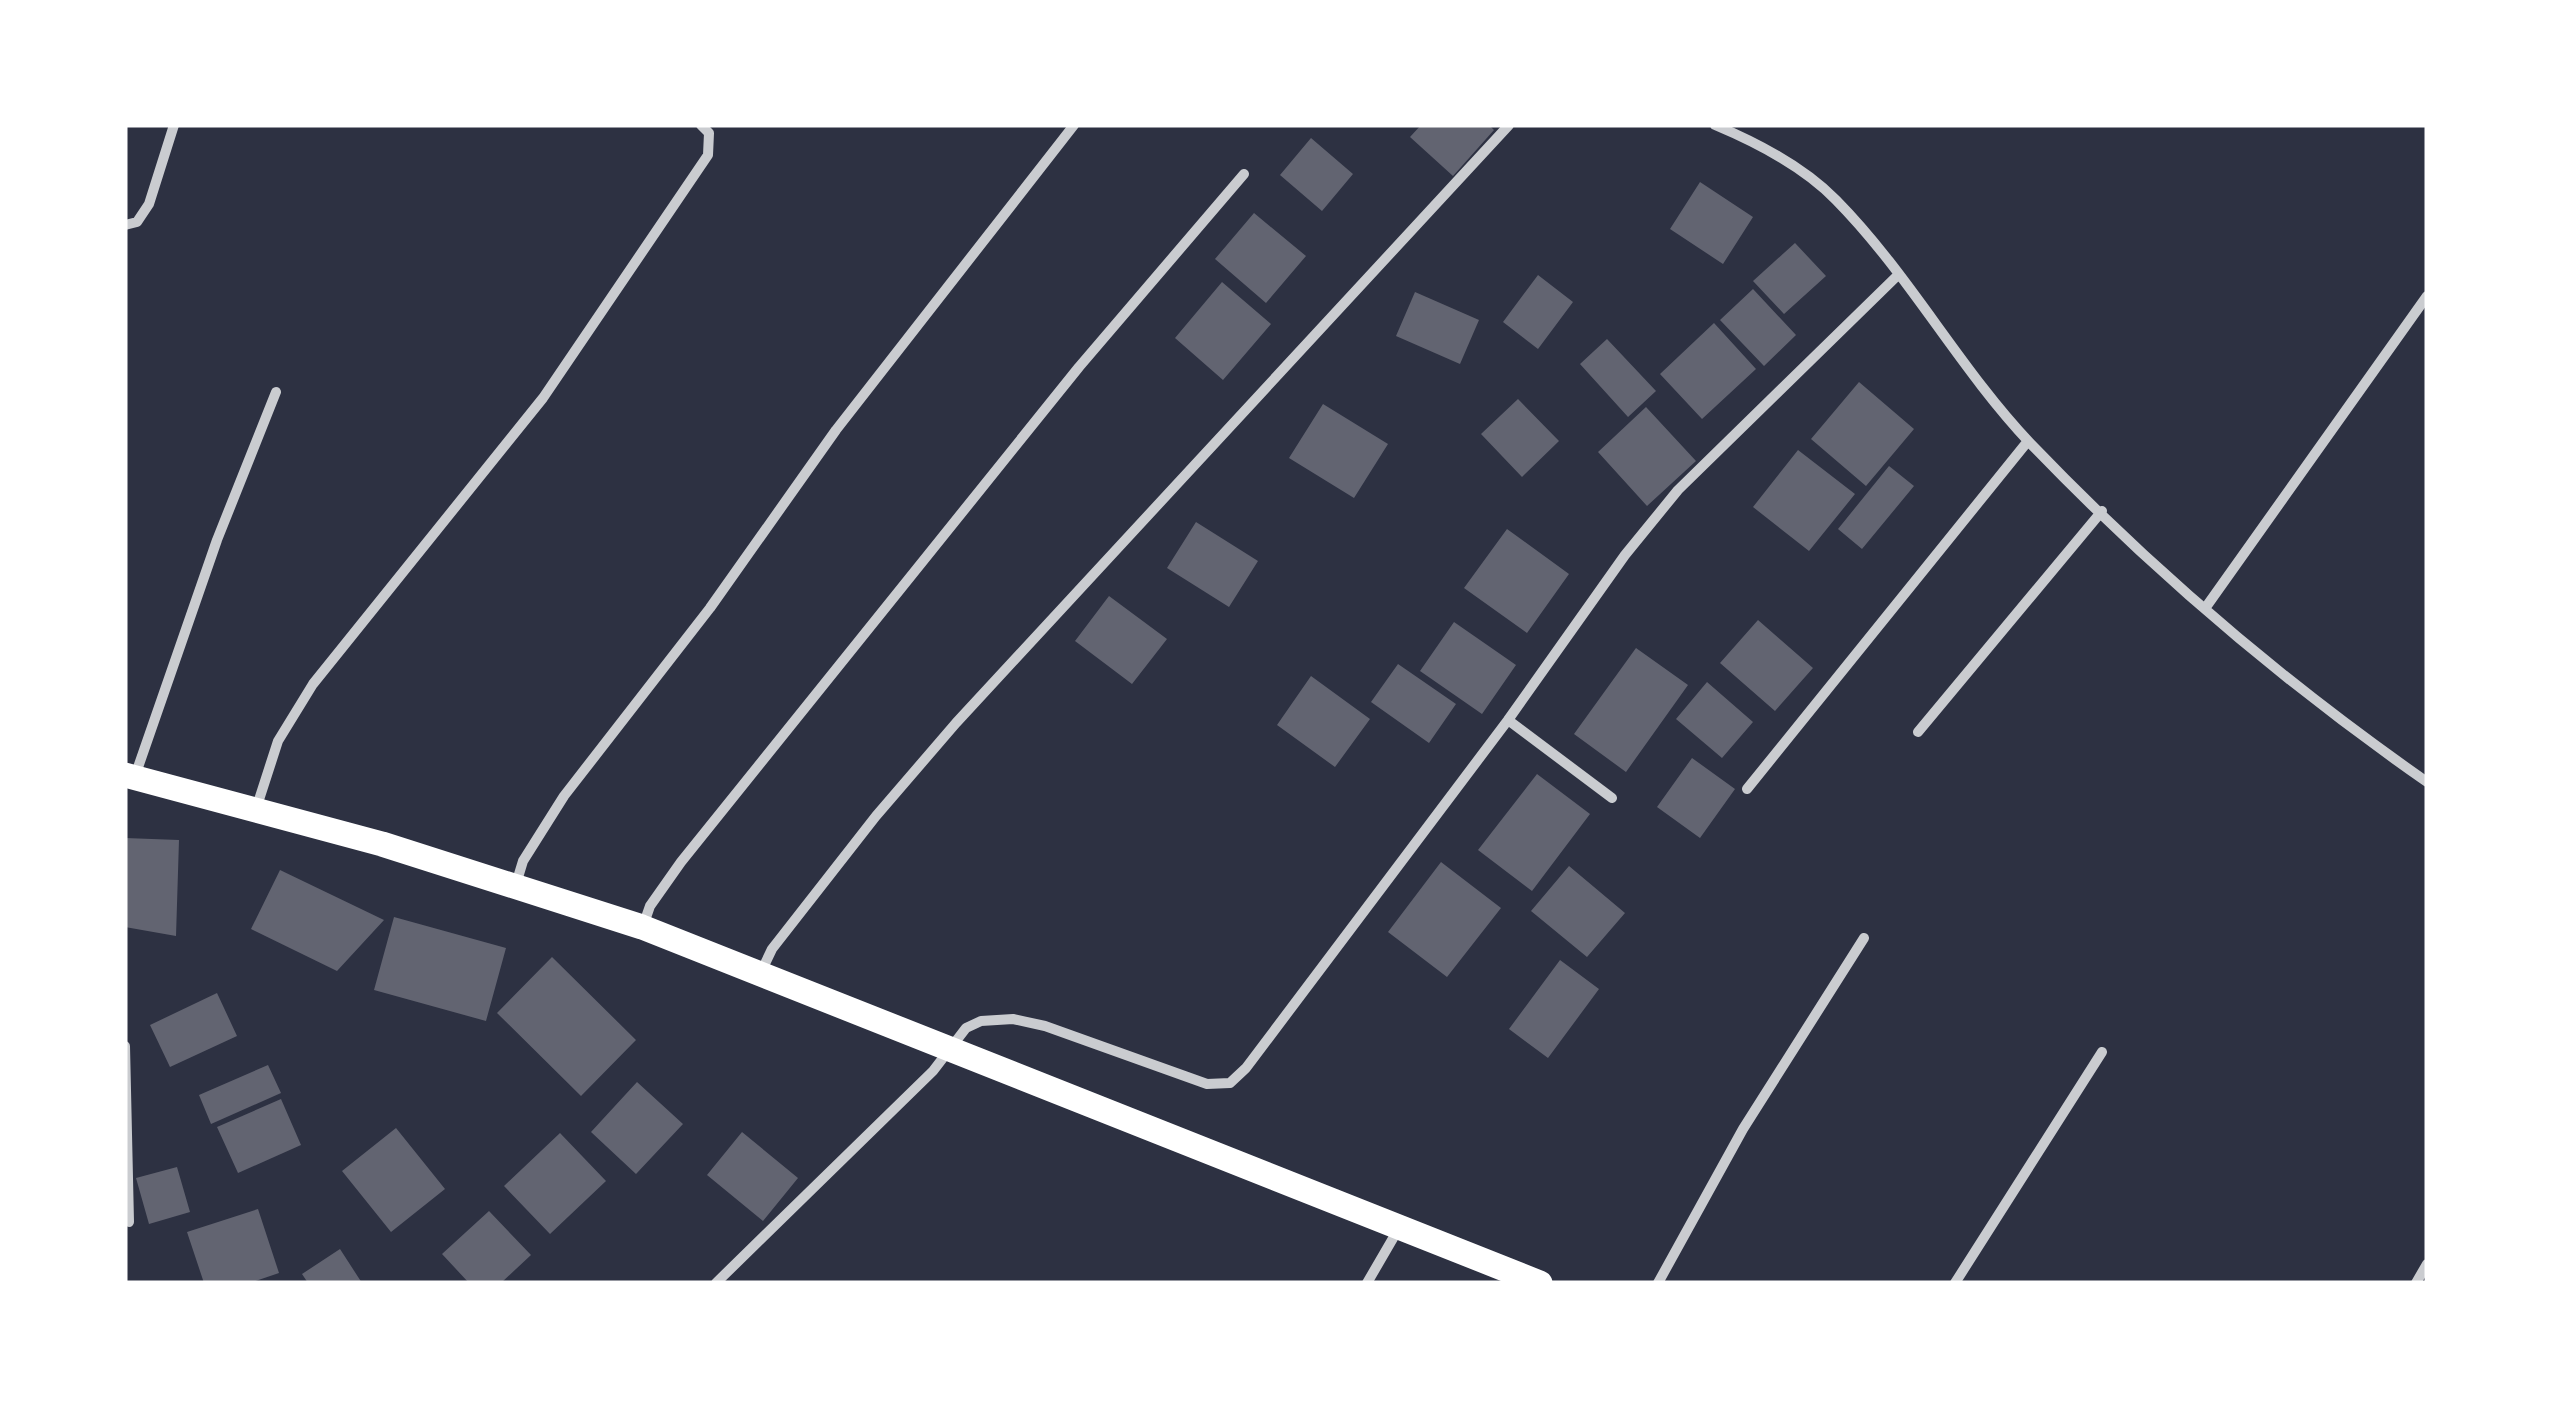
<svg xmlns="http://www.w3.org/2000/svg" width="2552" height="1408" viewBox="0 0 2552 1408" font-family="Manrope,sans-serif">
<style>
.building{fill:#626471}
.lines{fill:none;stroke-linecap:round;stroke-linejoin:round}
.minor{stroke:#caccd0;stroke-width:10}
.primary{stroke:#fff;stroke-width:25}
</style>
<rect width="100%" height="100%" fill="#2d3142"/>
<path class="building" d="M1421,125h68l5,5 -41,46 -43,-39z
M1311,138l42,36 -31,37 -42,-36z
M1700,182l53,35 -30,47 -53,-35z
M1254,213l52,43 -40,47 -51,-44z
M1795,243l31,33 -42,38 -31,-33z
M1538,275l35,27 -35,47 -35,-27z
M1222,282l49,42 -48,56 -48,-42z
M1753,289l43,46 -32,31 -44,-46z
M1415,292l64,28 -19,44 -64,-28z
M1714,323l42,46 -54,50 -42,-45z
M1607,339l49,52 -28,26 -48,-53z
M1859,382l55,47 -48,57 -55,-47z
M1518,399l41,42 -37,36 -41,-43z
M1323,404l65,40 -34,54 -65,-40z
M1646,407l50,54 -49,45 -49,-54z
M1798,450l57,44 -46,57 -56,-44z
M1889,466l25,20 -52,63 -24,-20z
M1196,522l62,39 -29,46 -62,-39z
M1507,529l62,45 -42,59 -63,-45z
M1109,596l58,43 -35,45 -57,-43z
M1758,620l55,48 -38,43 -55,-48z
M1454,622l62,43 -34,49 -62,-43z
M1636,648l52,37 -62,87 -52,-38z
M1398,664l58,40 -27,39 -58,-41z
M1311,676l59,43 -35,48 -58,-42z
M1707,682l46,40 -31,36 -46,-39z
M1692,758l43,31 -35,49 -43,-31z
M1537,774l53,40 -58,77 -54,-41z
M125,838l54,2 -3,96 -51,-9z
M1441,862l60,46 -54,69 -59,-45z
M1569,866l56,47 -38,44 -56,-46z
M280,870l104,50 -47,51 -86,-42z
M394,917l112,31 -20,73 -112,-31z
M552,957l84,83 -55,56 -84,-83z
M1560,960l39,29 -51,69 -39,-29z
M217,993l20,43 -67,31 -20,-42z
M268,1065l13,28 -70,31 -12,-29z
M637,1082l46,42 -47,50 -45,-42z
M281,1099l20,46 -63,28 -21,-46z
M396,1128l49,61 -54,43 -49,-61z
M742,1132l56,46 -35,43 -56,-46z
M560,1133l46,48 -56,53 -46,-48z
M177,1167l13,45 -41,12 -13,-46z
M258,1209l21,64 -29,10h-46l-17,-51z
M489,1211l42,44 -30,28h-32l-27,-29z
M340,1249l22,34h-54l-6,-9z"/>
<g class="lines">
<path class="minor" d="M1715,125c43,18 88,41 121,75 73,74 123,168 194,243 120,125 255,240 397,339
M125,225l12,-3 12,-18 25,-79
M2206,607l221,-311
M1508,720l104,78
M1918,732l184,-221
M135,776l82,-236 59,-148
M1747,789l281,-348
M256,809l22,-68 35,-57 230,-286 165,-243 1,-22 -8,-8
M516,884l7,-23 41,-65 146,-188 126,-178 238,-305
M643,926l7,-20 31,-44 398,-495 165,-193
M761,972l11,-23 104,-133 80,-93 553,-598
M125,1046l4,176
M716,1283l217,-212 33,-43 15,-7 32,-2 32,7 162,58 23,-1 16,-15 262,-348 117,-165 53,-65 220,-215
M1367,1283l32,-55
M1658,1283l85,-154 121,-191
M1955,1283l147,-231
M2416,1283l11,-19"/>
<path class="primary" d="M125,775l257,69 260,83 898,356"/>
</g>
<rect width="2552" height="1408" fill="none" stroke="#ffffff" stroke-width="255"/>
</svg>
